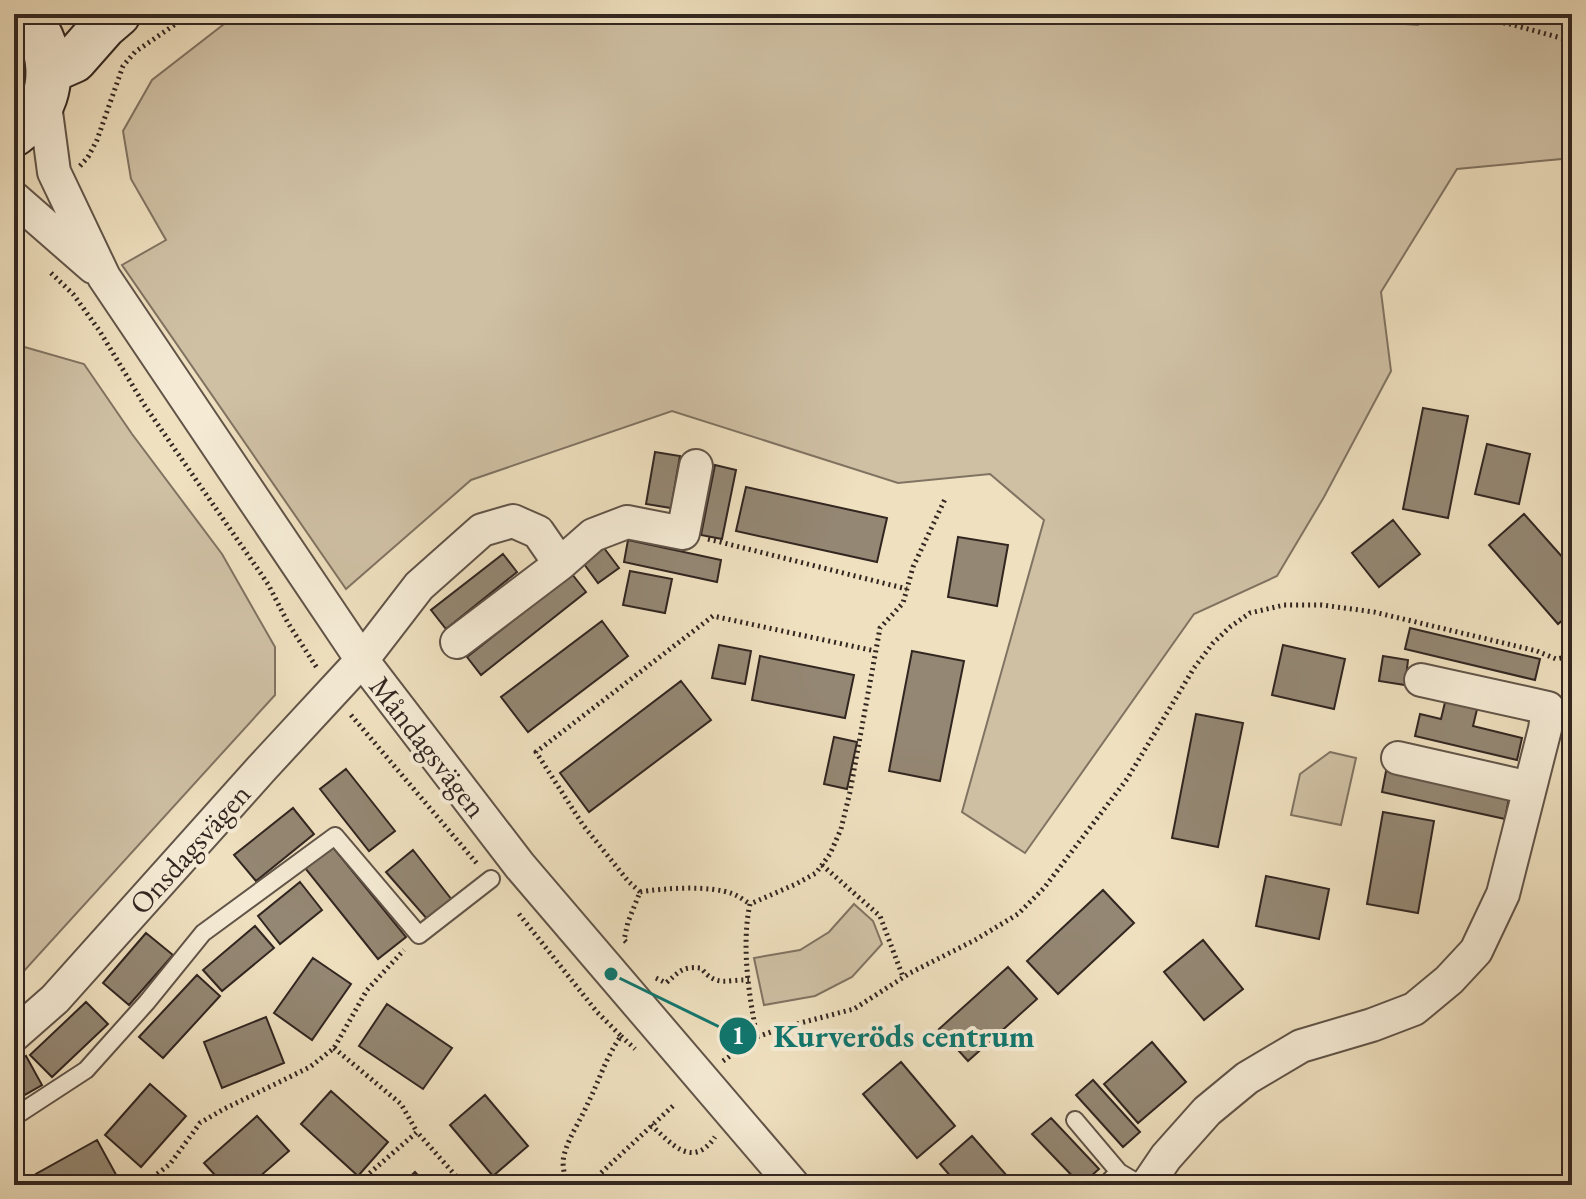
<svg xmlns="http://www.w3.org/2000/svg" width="1586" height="1199" viewBox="0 0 1586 1199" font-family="'EB Garamond',serif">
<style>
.green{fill:#cfc0a4;stroke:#807362;stroke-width:2}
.building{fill:#948773;stroke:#322621;stroke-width:2}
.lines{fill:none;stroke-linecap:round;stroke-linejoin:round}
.lane-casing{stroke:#615448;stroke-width:20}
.street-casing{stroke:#615448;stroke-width:36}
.secondary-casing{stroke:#322621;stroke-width:48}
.path{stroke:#322621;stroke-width:5;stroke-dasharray:2 4;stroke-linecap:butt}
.lane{stroke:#f5ebd5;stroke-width:16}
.street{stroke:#f5ebd5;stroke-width:32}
.secondary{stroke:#f5ebd5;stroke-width:44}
.labels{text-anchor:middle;stroke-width:8;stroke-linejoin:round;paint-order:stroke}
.street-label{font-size:30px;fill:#322621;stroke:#f5ebd5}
.leader{fill:none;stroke:#0f766e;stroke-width:3}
.callout-dot{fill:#0f766e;stroke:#f5ebd5;stroke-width:3}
.mark-label{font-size:24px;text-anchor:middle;font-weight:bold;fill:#fff}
.callout-label{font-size:32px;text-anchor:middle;font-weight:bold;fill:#0f766e;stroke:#f5ebd5;stroke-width:8;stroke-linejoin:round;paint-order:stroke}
</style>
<rect width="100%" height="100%" fill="#efe0bf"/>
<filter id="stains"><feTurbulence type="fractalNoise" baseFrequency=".0025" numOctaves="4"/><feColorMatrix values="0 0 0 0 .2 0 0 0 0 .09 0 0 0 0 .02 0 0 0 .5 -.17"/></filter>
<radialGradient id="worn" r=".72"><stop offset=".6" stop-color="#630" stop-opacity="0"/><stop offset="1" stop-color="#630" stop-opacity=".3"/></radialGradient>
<path class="green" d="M237,14h1058l12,3 111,8 7,-11h147v144l-115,11 -76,123 10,79 -67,126 -47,79 -83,38 -169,239 -63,-41 82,-292 -54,-46 -92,9 -226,-72 -201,69 -125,109 -224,-324 44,-25 -35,-61 -8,-48 29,-51z
M14,344l70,20 48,70 90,120 53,93v48l-261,287z
M1330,752l26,6 -15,67 -50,-10 9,-41z
M854,904l19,17 9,23 -30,33 -37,19 -51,9 -10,-47 46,-8 29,-18z"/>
<path class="building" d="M1423,408l45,8 -20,102 -45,-9z
M1487,444l43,10 -11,50 -44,-10z
M655,452l25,4 -9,52 -25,-4z
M715,465l21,5 -14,69 -21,-4z
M746,487l141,31 -10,44 -141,-31z
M1524,514l48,54v44l-14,12 -69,-79z
M1393,520l27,34 -41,33 -27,-34z
M958,537l50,8 -11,61 -49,-9z
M628,540l93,20 -4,22 -93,-20z
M604,548l15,20 -21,15 -14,-19z
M503,554l14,18 -71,57 -15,-19z
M630,571l42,8 -7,34 -42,-8z
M572,574l14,18 -105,83 -14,-18z
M602,621l26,35 -100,76 -27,-35z
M1410,628l130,31 -5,21 -130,-31z
M719,645l32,6 -6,33 -33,-6z
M1283,645l62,14 -11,50 -62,-14z
M912,651l52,10 -24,120 -51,-10z
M760,656l94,19 -9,43 -93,-18z
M1383,656l25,4 -3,25 -26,-4z
M681,681l30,39 -122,92 -29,-39z
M1447,694l32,7 -6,25 49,12 -5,22 -102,-24 5,-22 21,5z
M1196,714l47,9 -25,124 -46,-9z
M834,737l23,5 -10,47 -23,-5z
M1387,766l123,27 -5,26 -123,-27z
M346,769l49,62 -26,20 -49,-62z
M293,808l21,26 -58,47 -22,-26z
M1383,812l51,9 -16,92 -51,-9z
M332,846l74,91 -28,22 -73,-91z
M413,850l39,50 -25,19 -41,-47z
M1266,876l63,13 -10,50 -63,-13z
M300,882l22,28 -42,34 -22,-28z
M1103,890l31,33 -76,71 -31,-33z
M255,926l19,22 -52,43 -19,-21z
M146,933l27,22 -44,50 -26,-22z
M1203,940l40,49 -39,31 -40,-48z
M313,958l38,26 -39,56 -38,-27z
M1008,967l29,32 -69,62 -29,-32z
M197,975l23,21 -57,62 -24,-21z
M86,1002l22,22 -56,53 -22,-22z
M387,1004l65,44 -29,41 -64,-43z
M266,1017l18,46 -62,25 -18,-46z
M1152,1042l34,40 -48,41 -34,-39z
M26,1056l16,29 -28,16v-38z
M901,1062l54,64 -38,32 -54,-64z
M1093,1080l47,52 -17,15 -47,-52z
M150,1084l36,32 -45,51 -36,-32z
M331,1091l57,51 -30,34 -57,-52z
M485,1095l43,51 -35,30 -43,-51z
M257,1116l32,35 -39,34h-26l-20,-22z
M1051,1118l48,51 -18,16 -49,-51z
M972,1136l43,49h-57l-18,-21z
M97,1140l22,40 -9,5h-68l-6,-11z
M415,1172l12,13h-26z"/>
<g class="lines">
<g class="lane-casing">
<path id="lane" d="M14,1117l72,-47 61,-68 56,-69 132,-97 84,99 72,-56
M1075,1120l44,52 22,13
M1105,1185l14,-13"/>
</g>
<g class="street-casing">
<path id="street" d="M44,97l10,75 50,105 258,383 158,206 273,319
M14,198l79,69
M560,564l33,-29 34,-13 56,11 13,-67
M1398,758l132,30
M14,1035l41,-36 207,-231 100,-108 57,-74 63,-56 31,-9 25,11 22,32 -103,78
M1147,1185l19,-28 41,-46 40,-33 54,-32 71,-21 42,-16 35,-29 27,-29 27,-57 42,-165 3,-21 -127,-28"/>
</g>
<g class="secondary-casing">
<path id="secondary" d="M49,71l25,-11 30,-34 14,-12
M14,134c5,-4 10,-8 15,-12 29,-29 24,-81 -5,-108"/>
</g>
<path class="path" d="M1450,14l60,10 62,17
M80,166l8,-9 9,-17 26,-74 12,-14 55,-38
M51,273l22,21 26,36 46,76 123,178 20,39 29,45
M708,539l199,50
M351,715l128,151
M822,865l58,51 23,61
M640,892l-12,-11 -45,-56 -47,-73 177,-136 162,35
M519,914l78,98 24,24c-15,21 -22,45 -33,67 -8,19 -22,37 -25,58 0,9 2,16 5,24
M626,942l-2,-2 4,-18 12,-30c24,-4 71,-7 93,2 6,2 12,7 17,10
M656,978l10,5c13,-11 16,-17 35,-15 16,20 25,11 48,12
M621,1036l14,13
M757,1037c-8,-41 -16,-92 -7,-133l46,-20 20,-11 14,-19 11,-25 9,-37 30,-164 23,-25 10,-36 33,-70
M334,1048l67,56 16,28
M723,1061l34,-24 28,-10 69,-18 56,-36 65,-33 43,-26 26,-26 83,-109 67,-111 19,-25 17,-16 20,-14 34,-8h38l52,7 163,39 19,8 16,-3
M651,1125c20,18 41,45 64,12
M14,1154l5,31
M143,1185l27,-21 30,-41 22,-13 88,-43 24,-19 33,-58 37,-40
M356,1185l61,-53 47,53
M588,1185l87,-81
M1394,1185l1,-3 32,3
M1518,1185l19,-2 9,2"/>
<use href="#lane" class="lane"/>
<use href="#street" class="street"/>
<use href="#secondary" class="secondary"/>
</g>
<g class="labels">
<g class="street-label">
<text transform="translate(428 747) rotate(52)" y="10">Måndagsvägen</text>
<text transform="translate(190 849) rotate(-48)" y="10">Onsdagsvägen</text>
</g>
</g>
<path class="leader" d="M611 974L738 1036"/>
<g class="callout-dot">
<circle cx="611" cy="974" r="8"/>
<circle cx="738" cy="1036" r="20"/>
</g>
<g class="mark-label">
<text x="738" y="1044">1</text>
</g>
<g class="callout-label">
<text x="904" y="1047">Kurveröds centrum</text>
</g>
<rect width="1586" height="1199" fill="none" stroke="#efe0bf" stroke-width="48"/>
<rect x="16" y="16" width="1554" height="1167" fill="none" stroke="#322621" stroke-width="4"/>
<rect x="24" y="24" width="1538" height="1151" fill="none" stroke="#322621" stroke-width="2"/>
<rect width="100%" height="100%" filter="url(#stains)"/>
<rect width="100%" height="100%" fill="url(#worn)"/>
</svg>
